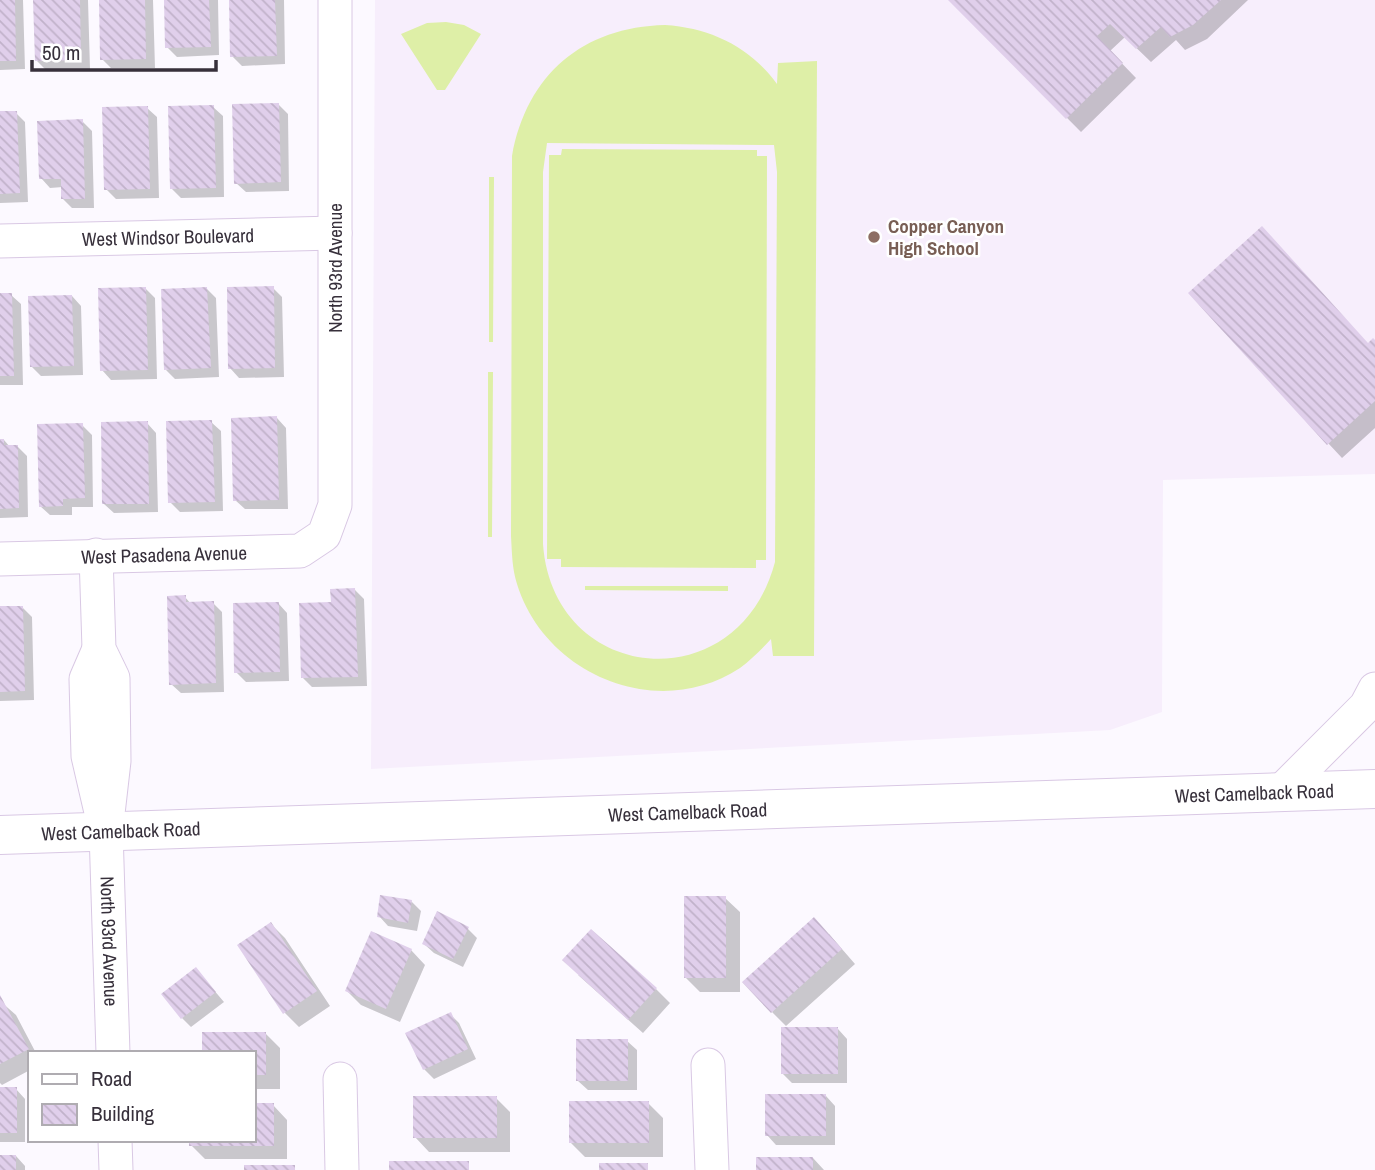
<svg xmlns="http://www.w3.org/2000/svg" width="1375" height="1170" viewBox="0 0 1375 1170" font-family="'Archivo Narrow',sans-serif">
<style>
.built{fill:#f7eefc}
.grass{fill:#deefa7;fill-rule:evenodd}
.shadow{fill:#0003}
.building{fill:url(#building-back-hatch)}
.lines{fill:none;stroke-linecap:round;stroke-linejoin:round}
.minor-casing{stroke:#d9c8e4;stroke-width:35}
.major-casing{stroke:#d9c8e4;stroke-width:40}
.minor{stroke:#fff;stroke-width:33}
.major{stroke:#fff;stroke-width:38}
.education-dot{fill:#8d6e63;stroke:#fff;stroke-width:2.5}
.labels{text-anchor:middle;stroke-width:5;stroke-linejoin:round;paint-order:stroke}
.education-label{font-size:19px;font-weight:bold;fill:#785e54;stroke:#fff;text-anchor:start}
.street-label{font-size:19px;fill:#37303b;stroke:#fff}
</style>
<defs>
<pattern id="building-back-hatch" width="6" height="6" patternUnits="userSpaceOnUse" patternTransform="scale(1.75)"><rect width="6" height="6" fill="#e0cfeb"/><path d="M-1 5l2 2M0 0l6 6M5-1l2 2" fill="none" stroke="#c1b2ca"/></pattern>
</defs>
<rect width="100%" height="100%" fill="#fcf9ff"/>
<path class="built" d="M375,0h1000v474l-212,6 -1,232 -52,18 -739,39z"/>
<path class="grass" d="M446,22l18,3 17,9 -36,56h-8l-36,-56 26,-11z
M665,25c46,3 85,22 112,59l1,-21 39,-2 -3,595h-41l-2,-17c-9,10 -20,21 -31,29 -82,54 -195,7 -223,-84 -5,-16 -5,-31 -6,-48l1,-380c15,-82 71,-129 153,-131zM547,143l227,2 3,27 -2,390c-37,140 -222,123 -232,-18v-372z
M562,149l195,1v6h10l-1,404h-10v8l-195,-1v-8h-14l2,-404h12z
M489,177h5l-1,165h-4z
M488,372h5l-1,165h-4z
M585,586h143v5l-143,-1z"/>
<path class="shadow" d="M0,0h23l2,69 -25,1z
M35,0h53l2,69 -44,1 -9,-9z
M101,0h52l2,68h-44l-9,-9z
M165,0h53l1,55 -42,2 -10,-10z
M231,0h53l1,64 -43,2 -10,-10z
M950,0h298l-41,39 -22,11 -9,-10 -25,22 -26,-25 -15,14 26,27 -55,54z
M278,104l10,10 1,77 -43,1 -10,-9z
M213,107l10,9 1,81 -43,1 -9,-9z
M147,108l10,9 2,81 -43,1 -10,-10z
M0,113h16l9,9 3,80 -28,1z
M82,121l10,10 2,77h-22l-9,-9v-12l-13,1 -9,-10z
M145,288l10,10 2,81 -46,1 -9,-10z
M273,288l9,9 2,80 -45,1 -9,-10z
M207,289l9,9 3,79 -44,2 -9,-9z
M0,295h11l10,9 2,81h-23z
M72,296l9,10 2,69 -42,1 -9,-9z
M1375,343v85l-33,30 -14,-15 41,-98z
M277,418l9,10 2,81h-43l-10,-9z
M211,422l10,9 2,80 -43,1 -10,-10z
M147,423l9,10 2,79 -44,1 -10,-9z
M82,425l10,10 1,72h-21v8h-22l-10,-9z
M0,440h4l6,7 7,-1 10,10 1,61 -28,1z
M355,590l9,9 3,87 -55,1 -9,-9 29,-75z
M185,597l6,7 22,-1 9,9 2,80 -43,1 -10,-9z
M278,603l9,10 2,68 -43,1 -10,-10z
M22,607l10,10 2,83 -34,1v-93z
M725,898l15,14v80h-40l-14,-14z
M411,901l10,10 -4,20 -29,-5 -9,-10z
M271,924l14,14 45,68 -31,21 -15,-15z
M468,929l9,9 -14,29 -29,-14 -10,-9z
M829,934l26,30 -69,62 -14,-14z
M411,950l14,15 -25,57 -39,-17 -14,-14z
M196,969l28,33 -33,25 -9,-9z
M578,975l78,14 14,14 -27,30z
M0,1001l16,14 20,38h-6v17l-28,15 -2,-2z
M450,1014l9,9 17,36 -42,20 -10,-10z
M838,1029l9,10v44h-55l-10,-10z
M266,1034l14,14v41h-26v-36z
M627,1041l10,9v40h-49l-10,-9z
M0,1089h16l9,10v43h-25z
M826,1096l9,10v39h-59l-9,-10z
M496,1098l14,14v40h-81l-14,-15z
M648,1103l15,15v39h-78l-14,-14z
M254,1105h19l14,15v39h-82l-14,-14 63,-5z
M0,1156h16l9,10v4h-25z
M813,1158l11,12h-67z"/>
<path class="building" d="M0,0h15l1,61h-16z
M33,0h47l1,60 -46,1z
M99,0h46l1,59 -46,1z
M164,0h45l2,47 -46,1z
M229,0h46l2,56 -47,1z
M948,0h273l-28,25 -23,12 -9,-10 -25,22 -26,-25 -13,12 26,27 -57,56z
M279,103l2,79 -47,2 -2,-80z
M214,105l2,83 -46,1 -2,-83z
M148,106l2,83 -46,1 -2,-83z
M0,111h17l3,82 -20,1z
M83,119l2,80h-24v-20h-22l-2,-58z
M1262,226l106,117 5,-5 2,2v61l-48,44 -139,-152z
M274,286l1,82 -47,1 -1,-82z
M146,287l2,83 -48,1 -2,-83z
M207,287l4,81 -47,2 -3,-81z
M0,293h12l2,83h-14z
M72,295l2,71 -44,1 -2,-71z
M277,416l2,84 -46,1 -2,-83z
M212,420l3,82 -47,1 -2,-82z
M148,421l1,83h-47l-1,-82z
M83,423l2,75 -22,1v7l-24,1 -2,-83z
M0,439h4v6h14l1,63 -19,1z
M355,588l3,89 -57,1 -2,-75 32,-1 -1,-13z
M186,595v7l28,-1 2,82 -47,2 -2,-89z
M279,602l1,70 -46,1 -1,-70z
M0,606h23l2,85 -25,1z
M380,895l32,5 -4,23 -31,-6z
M684,896h42v82h-42z
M437,911l32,16 -16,32 -31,-15z
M814,917l28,32 -71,64 -29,-31z
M271,922l46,69 -34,23 -46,-69z
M591,929l66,59 -29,32 -66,-60z
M371,931l41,18 -26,60 -41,-18z
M196,967l20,25 -35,27 -20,-25z
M0,995l29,54 -29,15z
M451,1012l17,37 -45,21 -18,-37z
M781,1027h57v47h-57z
M202,1032h64v43h-12v-22h-52z
M576,1039h52v42h-52z
M0,1087h17v46h-17z
M765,1094h61v42h-61z
M413,1096h84v42h-84z
M569,1101h80v42h-80z
M254,1103h20v43h-85v-6h65z
M0,1155h16v15h-16z
M756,1157h57v13h-57z
M389,1161h80v9h-80z
M599,1163h49v7h-49z
M244,1165h51v5h-51z"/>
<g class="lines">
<g class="minor-casing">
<g id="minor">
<path id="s1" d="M0,241l335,-8"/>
<path id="s2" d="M96,555l3,94 14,29 1,83 -8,70 7,222"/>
<path id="s3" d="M0,559l300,-8 24,-16 11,-30v-505"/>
<path d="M99,649l-13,30 2,77 13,56"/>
<path d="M1280,792l86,-86 9,-17"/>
<path d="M708,1065l4,105"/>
<path d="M340,1079l2,91"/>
<path d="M115,1140l1,30"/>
</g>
</g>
<g class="major-casing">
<g id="major">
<path id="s4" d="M0,835l1375,-46"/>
</g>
</g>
<use href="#minor" class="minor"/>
<use href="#major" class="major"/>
</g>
<circle class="education-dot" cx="874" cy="237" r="7"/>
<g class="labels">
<g class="education-label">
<text x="888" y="233">Copper Canyon<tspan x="888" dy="22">High School</tspan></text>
</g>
<g class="street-label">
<text dy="7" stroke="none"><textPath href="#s1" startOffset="168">West Windsor Boulevard</textPath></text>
<text transform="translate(335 268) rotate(-90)" y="7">North 93rd Avenue</text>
<text dy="7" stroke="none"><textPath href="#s3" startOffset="164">West Pasadena Avenue</textPath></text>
<text dy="7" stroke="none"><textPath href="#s4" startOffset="1255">West Camelback Road</textPath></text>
<text dy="7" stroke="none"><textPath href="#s4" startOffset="688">West Camelback Road</textPath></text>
<text dy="7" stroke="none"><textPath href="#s4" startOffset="121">West Camelback Road</textPath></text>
<text dy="7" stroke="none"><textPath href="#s2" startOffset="390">North 93rd Avenue</textPath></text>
</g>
</g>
<rect x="28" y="1051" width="228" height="91" fill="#ffffff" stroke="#afacb1" stroke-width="2"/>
<rect x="42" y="1074" width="35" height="10" fill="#ffffff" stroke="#afacb1" stroke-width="2"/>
<text x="91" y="1086" font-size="21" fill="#37303b">Road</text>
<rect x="42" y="1104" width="35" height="21" fill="url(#building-back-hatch)" stroke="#afacb1" stroke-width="2"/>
<text x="91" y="1121" font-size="21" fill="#37303b">Building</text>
<path d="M32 60v10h184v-10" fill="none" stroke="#37303b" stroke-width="3.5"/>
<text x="42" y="60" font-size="21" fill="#37303b" stroke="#ffffff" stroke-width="5" paint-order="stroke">50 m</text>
</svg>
